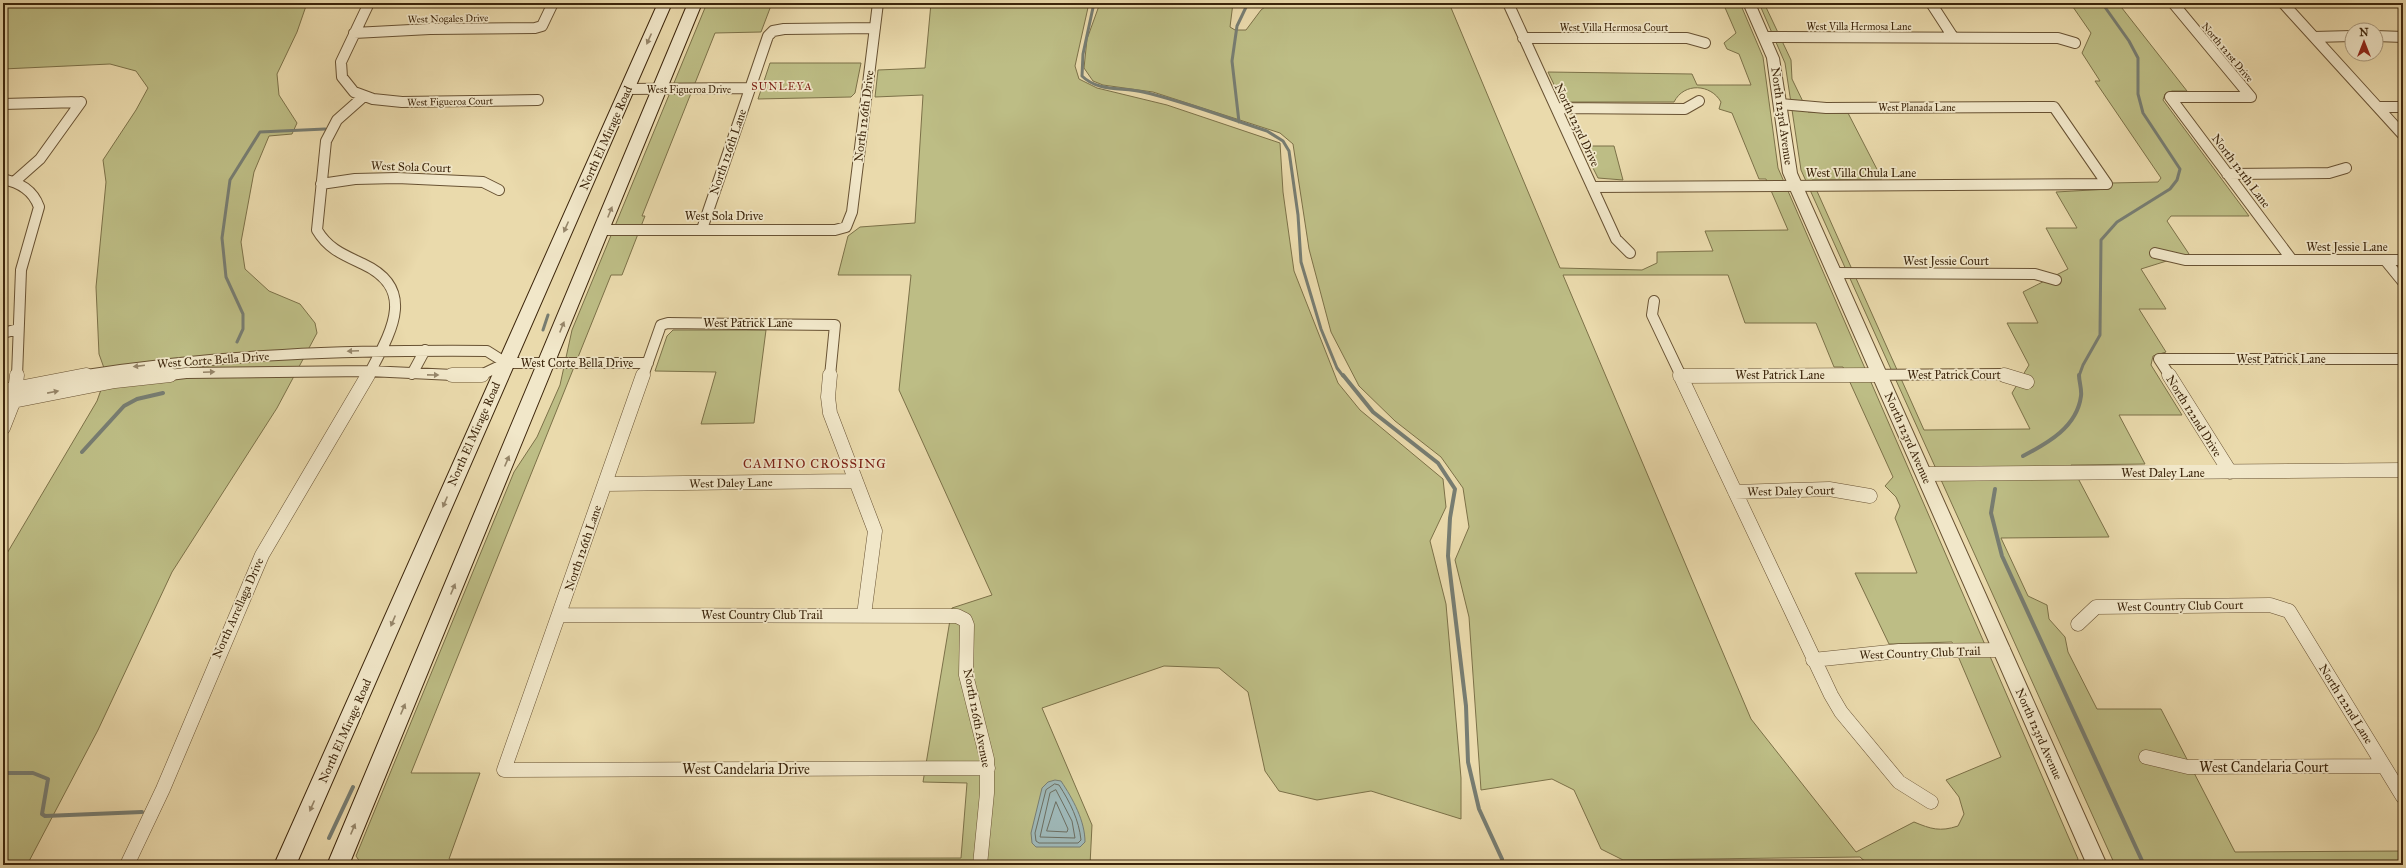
<svg xmlns="http://www.w3.org/2000/svg" width="2406" height="868" viewBox="0 0 2406 868" font-family="'IM FELL Great Primer',serif">
<style>
.green{fill:#bdbd85;stroke:#7c7148;fill-rule:evenodd}
.water{fill:#9eb7b6;stroke:#777d72}
.lines{fill:none;stroke-linecap:round;stroke-linejoin:round}
.shore{stroke:#6d6e60;stroke-width:1}
.stream-far1{stroke:#777d72;stroke-width:3}
.stream{stroke:#777d72;stroke-width:4}
.minor-far1-casing{stroke:#685233;stroke-width:12}
.minor-casing{stroke:#685233;stroke-width:15}
.tertiary-casing{stroke:#685233;stroke-width:2}
.secondary-casing{stroke:#3c250b;stroke-width:2}
.minor-far1{stroke:#f1e7c9;stroke-width:10}
.minor{stroke:#f1e7c9;stroke-width:14}
.tertiary{fill:#f1e7c9;fill-rule:evenodd}
.secondary{fill:#f1e7c9;fill-rule:evenodd}
.oneway{fill:#96866a}
.labels{text-anchor:middle;stroke-width:3.5;stroke-linejoin:round;paint-order:stroke}
.far-street-label{font-size:10px;fill:#3c250b;stroke:#f1e7c9}
.far-neighbourhood-label{font-size:11px;letter-spacing:1px;fill:#7a1f14;stroke:#f1e7c9}
.street-label{font-size:12px;fill:#3c250b;stroke:#f1e7c9}
.neighbourhood-label{font-size:13px;letter-spacing:1px;fill:#7a1f14;stroke:#f1e7c9}
.near-street-label{font-size:14px;fill:#3c250b;stroke:#f1e7c9}
</style>
<rect width="100%" height="100%" fill="#eadaac"/>
<filter id="stains"><feTurbulence type="fractalNoise" baseFrequency=".005" numOctaves="4"/><feColorMatrix values="0 0 0 0 .2 0 0 0 0 .09 0 0 0 0 .02 0 0 0 .5 -.17"/></filter>
<radialGradient id="worn" r=".72"><stop offset=".6" stop-color="#630" stop-opacity="0"/><stop offset="1" stop-color="#630" stop-opacity=".3"/></radialGradient>
<path class="green" d="M3,3h291l12,3 -9,26 -20,42 2,21 18,28 -5,11 -23,2 -15,36 -13,70 4,27 24,22 31,13 15,19 2,10 -40,75 -105,164 -74,158 -71,135h-24v-305l94,-159 5,-14 2,-19 -5,-14 -3,-67 10,-105 -3,-22 33,-50 12,-22 -12,-17 -26,-7 -107,5z
M707,3h65l-11,29 -46,1 -73,183h3l-23,59h-11l-200,498h69l-31,86 512,-1 6,-75 -44,-1 29,-174 40,-13 -93,-205 12,-115h-73l10,-39 12,-9 55,-4 8,-128 -48,2 3,-27 47,-2 6,-65h158l-14,63 4,13 18,9 70,17 113,38 3,49 11,79 44,112 22,27 83,69 3,28 -16,34 16,63 15,174v41l-90,-28 -54,9 -38,-9 -14,-20 -17,-79 -29,-24 -55,-2 -122,42 50,117 -2,40h-728l-6,-9 158,-384 23,-35 23,-52 12,-55z
M1100,3h133l-3,24 5,3h11l15,-20 9,-7h179l111,265 82,2 15,-7v-11l56,-1 -8,-20 83,-1 -22,-51h-7l-27,-66 -13,-4 2,-7c-10,-18 -37,-20 -47,0h-108l-5,-3 -13,-27 144,2 5,11h54l-12,-31 -12,-5 -3,-6 12,-10 -13,-30h17l23,54 15,111 300,691 -2,6h-207l-9,-8 -237,3 -22,-11 -27,-59 -22,-11 -71,11 -12,-173 -14,-57 14,-33 -6,-39 -22,-31 -46,-36 -36,-35 -28,-54 -22,-83 -16,-105 -13,-11 -127,-41 -50,-7 -10,-4 -9,-13 3,-29zM1563,275h165l17,48h71l18,44h9l50,110 -8,9 11,11 4,9 -5,12 22,55h-62l34,71 63,-2 49,115 -55,23 13,17 5,17 -6,12c-18,6 -27,3 -44,-4l-58,30 -105,-133z
M1759,3h5l27,57 1,19 16,33 40,1 34,66 -70,1 112,250 106,-1 -18,-36 17,-28 -22,-42h31l-15,-31 45,-23 -22,-41h31l-21,-36 53,-3 2,-6 47,-1 3,-4 -66,-97h5l-18,-28 9,-20 -18,-26h2l-2,-4h45l69,88h-15l-7,3 -2,6 86,116h-78l-4,5 22,33 -48,15 25,40h-27l27,43 -13,4 -2,9 31,50h-63l26,49 -74,1 38,72 -108,1 27,58 19,9 2,14 16,18 3,15 29,57h64l74,143 168,-1v14h-288l-314,-695 -16,-107z
M770,63h91l-6,30 -4,4 -93,2z
M1582,146h32l9,34 -25,-2z
M673,330h93l-12,93 -53,1 15,-52 -61,-1 12,-35z"/>
<path class="water" d="M1055,780l6,1c12,18 24,40 24,61l-5,5h-44l-4,-4 -1,-10 11,-45 6,-6z"/>
<g class="lines">
<path class="shore" d="M1055,784l4,1c11,17 20,35 22,55l-3,3h-39l-3,-2 -1,-8 11,-43z
M1056,790l16,31 3,17 -35,-1 10,-44z
M1056,802l12,27 -1,3 -20,-1z"/>
<path class="stream-far1" d="M1094,3l-11,51 -1,22c16,16 40,11 61,16 40,9 84,26 124,39l16,10 6,10 9,64 3,47 20,67 16,39 6,8
M1239,122l-7,-61 5,-35 11,-23
M543,330l5,-15
M237,342l6,-13v-15l-17,-37 -4,-39 8,-58 30,-48 65,-3
M2079,376l4,-11 17,-30 1,-95 16,-18 53,-33 7,-9 3,-11 -37,-56 -5,-19v-36l-9,-17 -27,-38"/>
<path class="stream" d="M1343,375l30,37 65,51 17,26 -5,29 -2,38 18,150 2,56 11,47 23,50
M82,452l42,-46 13,-7 26,-6
M2023,456c25,-13 54,-29 58,-60 1,-7 -2,-14 -2,-21
M1995,489l-4,24 11,43 142,309
M3,773h30l15,6 -6,35 3,2 97,-4
M329,838l24,-51"/>
<g class="minor-far1-casing">
<path id="minor-far1" d="M369,3l-28,59 1,15 12,15 19,7 29,3 136,-2
M1508,3l108,236 14,14
M1931,3l22,34
M2173,3l78,94
M2283,3l120,132
M354,33l76,-4 105,-1 7,-2 11,-23
M2376,36l27,1
M1766,37l292,1 17,5
M2314,37l38,-1
M1523,38h164l18,5
M627,89l123,-1
M363,97l-26,23 -11,21 -9,89c11,19 27,25 46,34 56,26 26,71 5,112
M2170,97l122,163
M2170,97h81
M3,104l78,-2
M1780,104l46,4 228,-1 53,77
M2378,107h25
M1556,108l129,1 14,-8
M2227,174l102,-1 17,-5
M3,179c17,4 30,11 36,28l-18,63 -4,106
M14,182l26,-23 41,-57
M321,184l34,-5 42,-1 86,4 16,8
M1592,187l515,-3
M702,229l66,-193 5,-5 11,-2 91,-1
M603,230h232l11,-3 6,-15 26,-209
M2155,253l30,7h218
M2385,260l18,22
M1834,273l201,1 21,6
M1654,301l-2,14 29,61
M3,333l15,-4
M2159,359h244
M2159,359l11,17
M412,374l13,-24
M80,376c135,-22 270,-26 407,-25l19,12
M161,376l25,-3 183,-2 105,5
M479,376l27,-13h142
M643,376l18,-51 7,-2 167,2 -5,51
M1718,376l284,-2 6,2"/>
</g>
<g class="minor-casing">
<path id="minor" d="M452,375h30
M643,375l-139,395 484,-2
M830,375l-2,22 2,16 45,118 -11,84
M1680,375l151,320 10,17 58,70 32,20
M2004,375l23,7
M2169,375l61,97
M1680,376l199,-1
M3,391l83,-16
M3,403l112,-22 55,-6
M3,428l11,-28 3,-25
M1924,474l479,-4
M605,484l251,-3
M1735,492l94,-3 41,7
M559,615l398,1 8,4 2,5 -1,50 21,84v34l-7,72
M2078,624l18,-17 174,-2 19,6 114,186
M1813,660l86,-9 104,-1
M2146,757l42,10 196,-1
M127,865l36,-76 99,-234 106,-180"/>
</g>
<g class="tertiary-casing">
<path id="tertiary" d="M1743,3h12l24,55 18,115 310,692h-20l-304,-692 -16,-115z"/>
</g>
<g class="secondary-casing">
<path id="secondary" d="M658,3h14l-376,862h-22z
M688,3h14l-353,862h-22z"/>
</g>
<use href="#minor-far1" class="minor-far1"/>
<use href="#minor" class="minor"/>
<use href="#tertiary" class="tertiary"/>
<use href="#secondary" class="secondary"/>
</g>
<defs><path id="oneway-solid" d="M-6-.8H1V-3.2L6.5 0L1 3.2V.8H-6Z"/></defs>
<g class="oneway">
<use href="#oneway-solid" transform="translate(649 39) rotate(114)"/>
<use href="#oneway-solid" transform="translate(610 212) rotate(-68)"/>
<use href="#oneway-solid" transform="translate(566 227) rotate(114)"/>
<use href="#oneway-solid" transform="translate(562 327) rotate(-68)"/>
<use href="#oneway-solid" transform="translate(353 351) rotate(177)"/>
<use href="#oneway-solid" transform="translate(139 366) rotate(173)"/>
<use href="#oneway-solid" transform="translate(209 372) rotate(-2)"/>
<use href="#oneway-solid" transform="translate(433 375) rotate(1)"/>
<use href="#oneway-solid" transform="translate(53 392) rotate(-11)"/>
<use href="#oneway-solid" transform="translate(507 461) rotate(-67)"/>
<use href="#oneway-solid" transform="translate(445 502) rotate(113)"/>
<use href="#oneway-solid" transform="translate(453 589) rotate(-67)"/>
<use href="#oneway-solid" transform="translate(393 621) rotate(113)"/>
<use href="#oneway-solid" transform="translate(403 709) rotate(-67)"/>
<use href="#oneway-solid" transform="translate(312 806) rotate(114)"/>
<use href="#oneway-solid" transform="translate(353 829) rotate(-67)"/>
</g>
<g class="labels">
<g class="far-street-label">
<text transform="translate(448 18) rotate(-1)" y="4">West Nogales Drive</text>
<text x="1859" y="30">West Villa Hermosa Lane</text>
<text x="1614" y="31">West Villa Hermosa Court</text>
<text transform="translate(2228 52) rotate(50)" y="4">North 121st Drive</text>
<text x="689" y="93">West Figueroa Drive</text>
<text transform="translate(450 101) rotate(-1)" y="4">West Figueroa Court</text>
<text x="1917" y="111">West Planada Lane</text>
</g>
<g class="far-neighbourhood-label">
<text x="782" y="90">SUNLEYA</text>
</g>
<g class="street-label">
<text transform="translate(864 116) rotate(-83)" y="4">North 126th Drive</text>
<text transform="translate(1782 116) rotate(82)" y="4">North 123rd Avenue</text>
<text transform="translate(1577 125) rotate(65)" y="4">North 123rd Drive</text>
<text transform="translate(606 138) rotate(-66)" y="4">North El Mirage Road</text>
<text transform="translate(728 152) rotate(-71)" y="4">North 126th Lane</text>
<text transform="translate(411 167) rotate(2)" y="4">West Sola Court</text>
<text transform="translate(2241 171) rotate(53)" y="4">North 121th Lane</text>
<text x="1861" y="177">West Villa Chula Lane</text>
<text x="724" y="220">West Sola Drive</text>
<text x="2347" y="251">West Jessie Lane</text>
<text x="1946" y="265">West Jessie Court</text>
<text x="748" y="327">West Patrick Lane</text>
<text x="2281" y="363">West Patrick Lane</text>
<text transform="translate(213 360) rotate(-4)" y="4">West Corte Bella Drive</text>
<text x="577" y="367">West Corte Bella Drive</text>
<text x="1780" y="379">West Patrick Lane</text>
<text x="1954" y="379">West Patrick Court</text>
<text transform="translate(2194 416) rotate(58)" y="4">North 122nd Drive</text>
<text transform="translate(474 434) rotate(-66)" y="4">North El Mirage Road</text>
<text transform="translate(1908 438) rotate(66)" y="4">North 123rd Avenue</text>
<text x="2163" y="477">West Daley Lane</text>
<text transform="translate(731 483) rotate(-1)" y="4">West Daley Lane</text>
<text transform="translate(1791 491) rotate(-1)" y="4">West Daley Court</text>
<text transform="translate(583 548) rotate(-71)" y="4">North 126th Lane</text>
<text transform="translate(2180 606) rotate(-1)" y="4">West Country Club Court</text>
<text transform="translate(238 608) rotate(-66)" y="4">North Arrellaga Drive</text>
<text x="762" y="619">West Country Club Trail</text>
<text transform="translate(1920 653) rotate(-2)" y="4">West Country Club Trail</text>
<text transform="translate(2346 704) rotate(58)" y="4">North 122nd Lane</text>
<text transform="translate(977 718) rotate(79)" y="4">North 126th Avenue</text>
<text transform="translate(345 731) rotate(-66)" y="4">North El Mirage Road</text>
<text transform="translate(2039 734) rotate(66)" y="4">North 123rd Avenue</text>
</g>
<g class="neighbourhood-label">
<text x="815" y="468">CAMINO CROSSING</text>
</g>
<g class="near-street-label">
<text x="2264" y="772">West Candelaria Court</text>
<text x="746" y="774">West Candelaria Drive</text>
</g>
</g>
<rect width="2406" height="868" fill="none" stroke="#eadaac" stroke-width="16"/>
<rect x="4" y="4" width="2398" height="860" fill="none" stroke="#3c250b" stroke-width="2"/>
<rect x="8" y="8" width="2390" height="852" fill="none" stroke="#3c250b"/>
<g transform="translate(2364 42)"><circle r="19" fill="#f1e7c9" stroke="#a9997d"/>
<path d="M0-3L7 15L0 10L-7 15Z" fill="#8f2418"/>
<text y="-6" font-size="11" font-weight="bold" text-anchor="middle" fill="#3c250b">N</text>
</g>
<rect width="100%" height="100%" filter="url(#stains)"/>
<rect width="100%" height="100%" fill="url(#worn)"/>
</svg>
